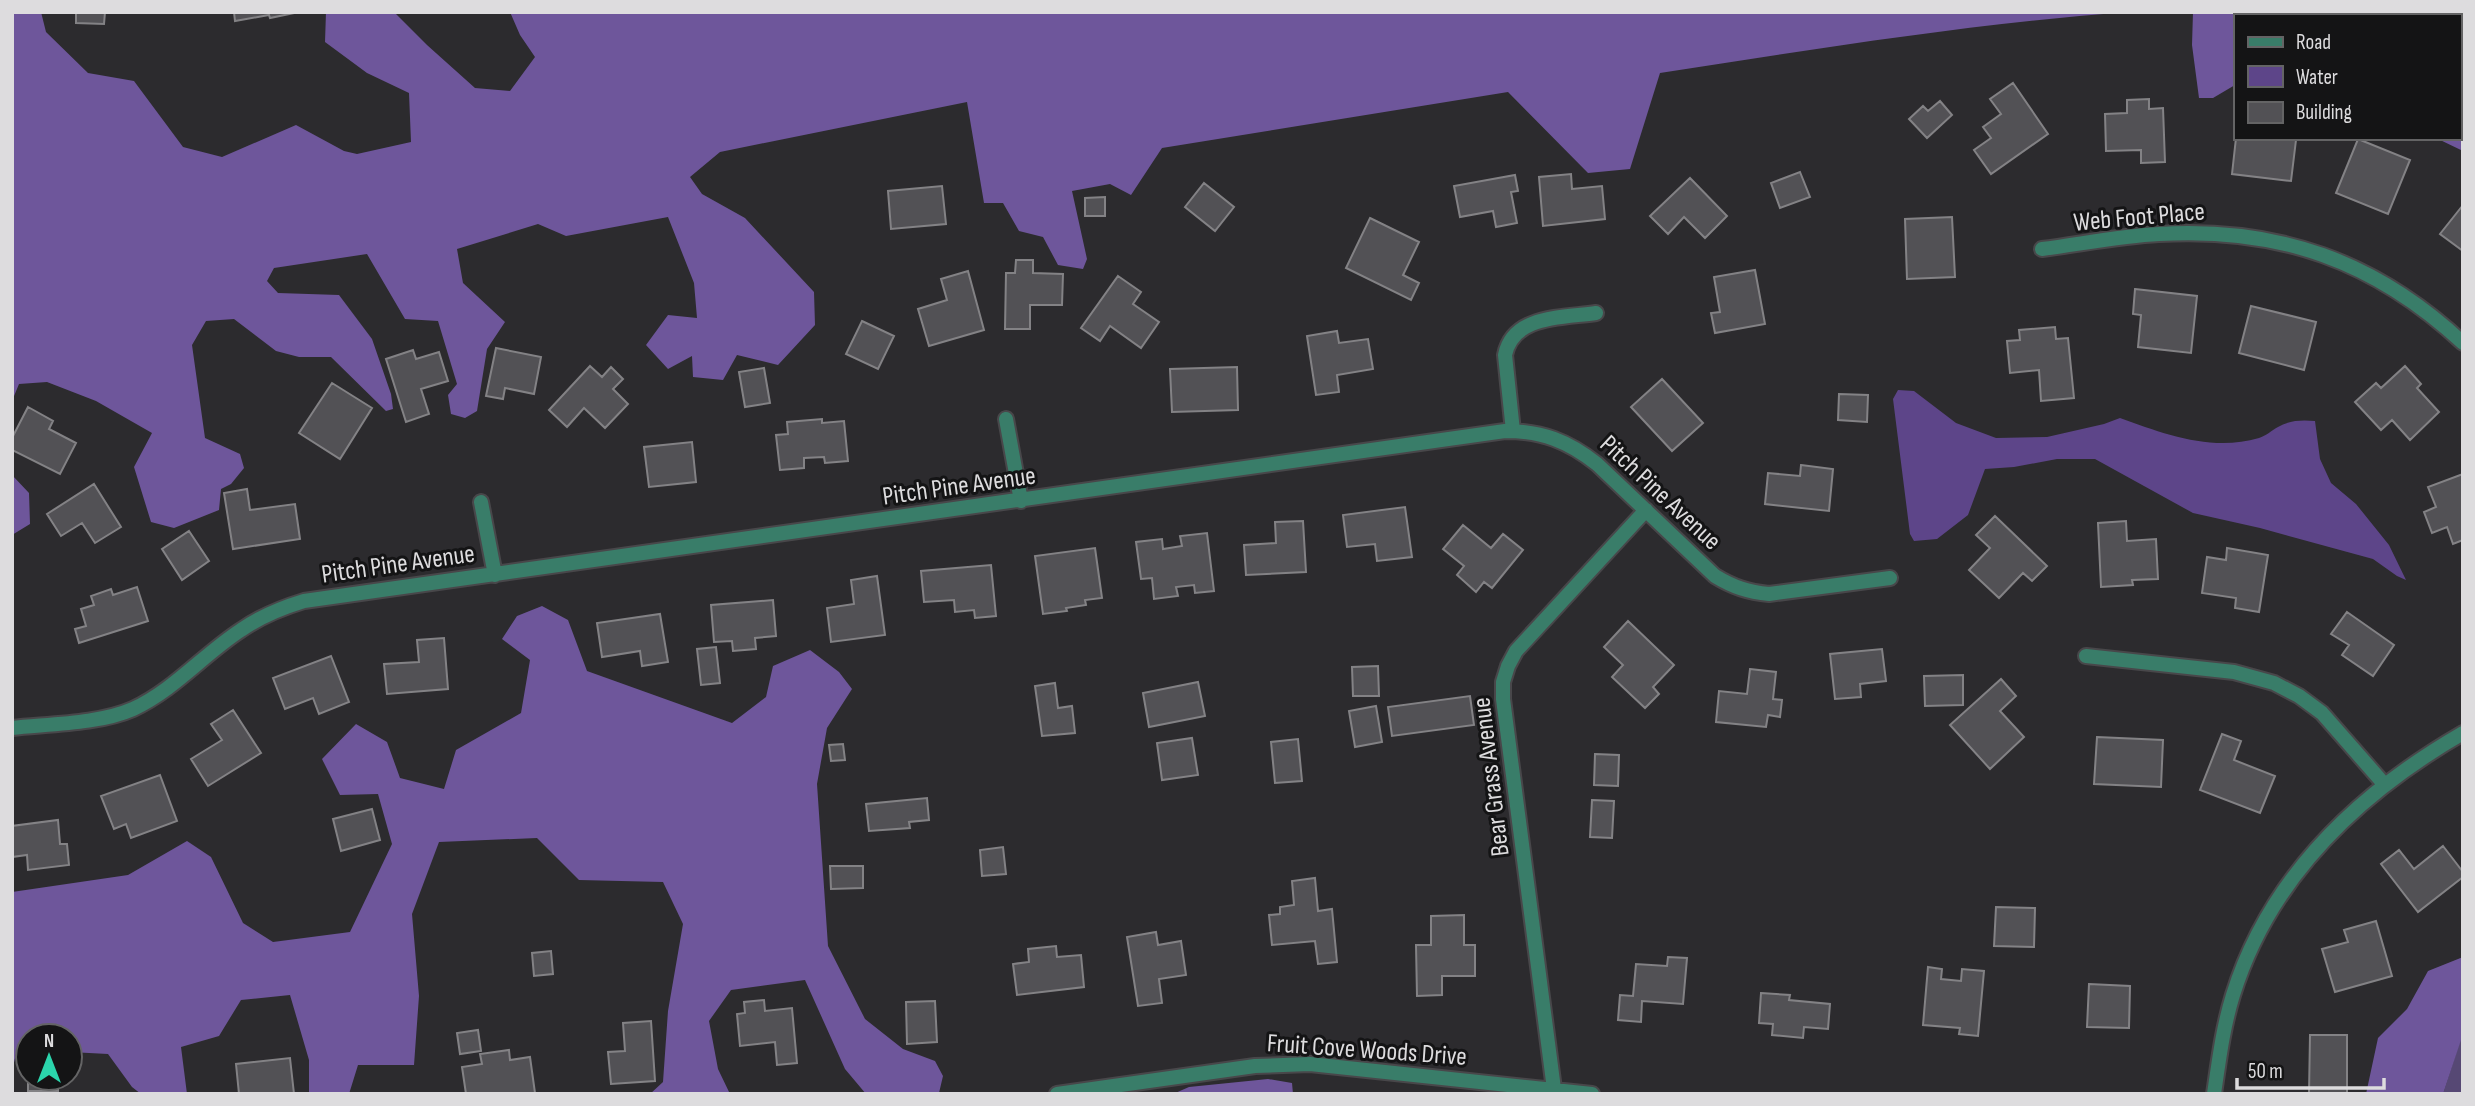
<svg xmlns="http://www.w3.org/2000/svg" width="2475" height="1106" viewBox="0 0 2475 1106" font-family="'Sofia Sans Condensed',sans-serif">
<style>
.green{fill:#564874}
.forest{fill:#6e569b}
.water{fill:#5d4589}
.building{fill:#525155;stroke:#838285;stroke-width:2}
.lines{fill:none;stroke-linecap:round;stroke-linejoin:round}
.minor-casing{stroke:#48474a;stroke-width:18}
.minor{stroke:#397d69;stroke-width:14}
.labels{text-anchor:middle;stroke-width:6;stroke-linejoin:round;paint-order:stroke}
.street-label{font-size:26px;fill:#dddcde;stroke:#141415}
</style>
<rect width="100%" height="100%" fill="#2c2b2e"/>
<path class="green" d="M2463,1034v60h-20l19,-59z"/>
<path class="forest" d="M12,12h29l5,20 42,41 46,8 49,66 39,10 74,-32 48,26 13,3 54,-12 -2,-49 -42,-20 -42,-31 1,-30h68l33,33 48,43 35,3 25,-34 -15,-22 -10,-23h1617c-156,12 -312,37 -467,61l-30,96 -42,4 -80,-81 -346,56 -31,47 -21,-11 -38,7 15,68 -4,10 -25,-4 -15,-28 -24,-6 -16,-28h-19l-17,-101 -247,50 -30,25 12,17 43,24 69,74 1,33 -37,40 -41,-10 -14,25 -30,-3 -1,-21 -24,13 -22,-24 22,-30 29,3 -3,-35 -26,-66 -102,19 -28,-12 -81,25 6,34 42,39 -18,27 -10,62 -12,7 -14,-4 -3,-19 9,-11 -19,-63 -33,-2 -38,-65 -93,14 -7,13 11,12 61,2 33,44 19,55 2,15 -7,2 -55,-54h-32l-23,-6 -42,-32 -28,2 -14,24 13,93 35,16 4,14 -13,16 -10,5 -2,21 -45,18 -23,-6 -17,-55 18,-34 -56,-32 -49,-19 -28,2 -7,17z
M2193,12h270v139l-27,-13h23v-122h-224v69l-22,13h-14l-7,-53z
M12,475l17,18 1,31 -18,11z
M542,606l26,14 19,51 145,52 34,-26 7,-31 37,-16 29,22 13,17 -25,39 -10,56 11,162 37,73 38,30 32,12 8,15 -4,17 -73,1 -21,-25 -40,-89 -74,10 -22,31 9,48 12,25h-80l13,-12 5,-71 15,-87 -20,-42 -84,-2 -42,-42 -98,4 -27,72 7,82 -5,69h-56l-9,29h-40v-34l-19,-65 -49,5 -22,36 -38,11 6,47h-46l-9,-7 -24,-33 -38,-2v-16h-42v14h-11l-5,21v-179l116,-17 59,-34 24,16 32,66 30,19 77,-10 42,-88 -14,-50 -38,1 -18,-36 34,-35 31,18 13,36 44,11 12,-39 65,-37 9,-53 -28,-21 15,-23z
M2463,957v77l-20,60h-77l12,-56 29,-29 21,-38z
M1268,1079l24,4 1,11h-120l16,-7z"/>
<path class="water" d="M1898,390l16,1 42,32 40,15 51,-1 57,-13 16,-6c44,16 92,34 139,20 7,-2 13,-8 19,-11 12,-7 24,-7 37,-6l5,38 11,24 25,21 33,41 17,35 -9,-4 -24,-17 -113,-31 -67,-15 -98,-54h-38l-43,8 -29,2 -17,46 -31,24 -23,2 -4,-7 -17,-135z"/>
<path class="building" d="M76,12h29l-1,12 -28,-1z
M234,12h65l-29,6 -1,-3 -34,6z
M2013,83l35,51 -57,40 -17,-24 17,-12 -8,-11 18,-13 -11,-15z
M2149,99v10l14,-1 2,54 -24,1v-13l-35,1 -1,-37 22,-1v-13z
M1940,101l12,14 -25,23 -18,-19 14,-13 5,5z
M2236,138l60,2 -5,41 -59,-7z
M2358,139l52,21 -22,54 -52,-21z
M1800,172l10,25 -30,11 -9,-25z
M1571,174l1,15 30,-3 3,33 -62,7 -4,-49z
M1515,175l3,16 -7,1 6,31 -21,4 -3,-16 -33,6 -6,-31z
M1690,178l37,38 -22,22 -21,-21 -16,17 -18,-18z
M1204,183l30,24 -19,24 -30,-24z
M942,186l4,38 -55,5 -3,-38z
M1105,197v19h-20v-18z
M2463,205v46l-23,-17z
M1952,217l3,60 -48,2 -2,-60z
M1370,218l49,24 -16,33 16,8 -8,17 -65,-32z
M1016,260h17v13l30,1 -1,31h-32v24h-25l1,-56h9z
M1755,270l10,54 -50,9 -4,-20 9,-1 -6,-35z
M968,271l16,59 -55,16 -11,-37 29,-9 -6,-21z
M1118,276l23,16 -8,12 26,18 -18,26 -31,-22 -10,15 -19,-13z
M2135,289l62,7 -6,57 -53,-6 3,-32 -8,-1z
M2251,306l65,16 -12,48 -65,-17z
M862,321l32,15 -16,33 -32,-15z
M2055,327l1,12 12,-1 6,60 -33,3 -2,-31 -29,3 -3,-32 13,-1 -1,-10z
M1337,331l2,12 29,-4 5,30 -36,6 2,17 -23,3 -9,-59z
M496,348l45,9 -7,37 -29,-6 -2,11 -17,-3z
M413,350l3,9 23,-7 9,29 -27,8 8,25 -23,8 -20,-63z
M590,366l12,11 9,-10 12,12 -10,10 15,15 -23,24 -21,-20 -17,19 -18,-17z
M2405,366l16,18 -4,4 22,24 -29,28 -18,-20 -11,10 -26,-28 21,-19 5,5z
M1237,367l1,43 -66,2 -2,-43z
M764,368l6,35 -25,4 -6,-35z
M1662,379l41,44 -31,28 -41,-44z
M332,383l40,25 -32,51 -41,-26z
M1839,394l29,1 -1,27 -29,-2z
M28,407l25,14 -4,8 27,14 -16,31 -48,-24v-12z
M822,419v4l22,-2 4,40 -23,2 -1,-6 -20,1v10l-24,2 -4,-35 12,-1 -1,-12z
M692,442l4,40 -47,5 -5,-40z
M1801,465l32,4 -4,42 -64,-7 3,-31 32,3z
M2463,474v66l-10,4 -6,-17 -15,6 -8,-21 12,-5 -8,-20z
M94,484l27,43 -26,16 -13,-20 -21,13 -14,-22z
M247,489l3,21 45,-6 5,35 -67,10 -9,-56z
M1405,507l7,50 -35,4 -2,-17 -28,3 -4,-32z
M1995,516l52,50 -15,15 -9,-8 -24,25 -30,-28 21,-22 -14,-13z
M1303,521l3,51 -60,3 -2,-30 32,-2 -1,-21z
M2126,521l1,20 29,-2 2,40 -26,1 1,5 -32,2 -3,-64z
M1463,525l28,23 12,-14 20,16 -31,38 -8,-6 -8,10 -19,-17 7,-9 -21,-17z
M189,531l20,30 -27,19 -20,-31z
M1207,533l7,58 -19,2 -1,-8 -18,2 2,9 -24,3 -2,-21 -11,1 -5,-37 26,-3 1,10 19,-3 -2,-10z
M1095,548l7,50 -17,2 1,5 -20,3 1,3 -24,3 -8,-58z
M2227,548l41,7 -9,57 -24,-4 1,-10 -34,-5 5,-36 19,3z
M991,565l5,51 -21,2 -1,-8 -19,2 -1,-12 -30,2 -3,-31z
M877,576l8,59 -54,7 -4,-34 27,-4 -3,-24z
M137,587l11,34 -69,22 -4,-14 11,-3 -5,-17 13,-4 -3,-9 20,-7 2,6z
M773,600l3,36 -21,2 1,11 -23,2 -1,-10 -18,1 -3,-37z
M2347,612l47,33 -21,31 -31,-21 7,-10 -18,-11z
M660,614l8,48 -26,4 -2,-15 -38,6 -5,-34z
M1628,621l46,44 -21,22 6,7 -14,14 -33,-31 11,-12 -19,-18z
M444,638l4,51 -61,5 -3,-30 35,-2 -2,-22z
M716,647l4,36 -19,2 -4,-36z
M1882,649l4,32 -26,3 1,13 -26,2 -5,-45z
M331,656l18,46 -30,12 -6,-16 -28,11 -12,-31z
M1378,666l1,30h-26l-1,-29z
M1750,669l26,3 -3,27 9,1 -2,17 -12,-2 -2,12 -50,-5 3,-31 28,3z
M1963,675v30l-38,1 -1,-30z
M2001,679l15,17 -16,15 24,26 -34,32 -40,-44z
M1198,682l7,34 -56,11 -6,-34z
M1055,683l3,25 14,-2 3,27 -33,3 -7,-50z
M1470,696l4,29 -82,11 -4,-29z
M1376,706l6,36 -27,5 -6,-36z
M233,710l28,43 -53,33 -17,-27 31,-19 -11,-16z
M2222,734l19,7 -7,19 41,16 -15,37 -60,-23z
M2097,737l66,3 -2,47 -67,-3z
M1192,738l6,37 -36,5 -5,-37z
M1298,739l4,42 -27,2 -4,-41z
M843,744l2,16 -14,1 -2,-16z
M1595,754l24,1 -1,31 -24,-1z
M160,775l17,46 -46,17 -5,-14 -12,5 -13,-33z
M927,798l2,22 -20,2 1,6 -41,3 -3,-27z
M1592,800l22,1 -2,37 -22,-1z
M372,809l8,31 -39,11 -8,-32z
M58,820l2,24h7l2,21 -41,5 -1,-15 -15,2v-31z
M2443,846l20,26v5l-45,35 -37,-48 18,-14 15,19z
M1003,847l3,27 -24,2 -2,-26z
M830,866h33v22l-32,1z
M1315,878l3,33 14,-2 5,53 -19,2 -3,-23 -43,4 -3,-30 11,-1v-7l14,-2 -2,-24z
M1996,907l39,1 -1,39 -40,-1z
M1464,915v30h11v31h-33v19l-25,1 -1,-51h15v-29z
M2376,921l16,55 -57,16 -13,-43 26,-7 -4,-12z
M1156,932l2,13 23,-4 5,34 -27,4 3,24 -24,3 -11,-69z
M1056,946l1,11 24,-2 3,32 -67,8 -4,-31 16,-2 -1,-13z
M551,951l2,23 -19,2 -2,-23z
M1668,957l19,1 -4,46 -41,-3 -1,21 -23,-2 2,-25 13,1 3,-32 31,2z
M1928,967l14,2 -1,10 20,2 1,-12 22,2 -6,65 -19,-2 1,-6 -37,-3z
M2089,984l41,2 -1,42 -42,-1z
M1761,993l29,2 -1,5 41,4 -2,25 -24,-2 -1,11 -31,-3 1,-11 -14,-1z
M764,1000l1,11 27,-3 5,55 -20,2 -2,-23 -35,4 -3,-32 8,-1 -1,-11z
M935,1001l2,41 -30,2 -1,-42z
M651,1021l4,60 -44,3 -3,-32 17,-1 -2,-28z
M478,1030l3,21 -21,3 -3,-21z
M2310,1035h37v59h-38z
M509,1050l1,10 20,-3 5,36 -69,1 -4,-27 20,-3 -2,-10z
M290,1058l4,36h-55l-3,-30z
M28,1062v16h30v13h-30z"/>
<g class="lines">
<g class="minor-casing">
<path id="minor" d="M2042,249c39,-5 78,-13 117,-15 120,-7 216,27 304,109
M1006,419l15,82
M1513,431l-8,-76c8,-40 57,-37 91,-42
M481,502l14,73
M2086,656l148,16 40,11 25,13 23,17 62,71
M12,728c37,-4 87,-4 121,-19 41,-19 71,-55 108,-79 20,-14 40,-22 63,-29l1201,-170c37,0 63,10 92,33l118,112c18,11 33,16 54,18l121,-16
M1554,1089l-51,-390v-17l5,-16 8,-15 130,-141
M1057,1094l198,-28 55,-2 282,30
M2214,1094c5,-34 9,-67 19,-99 37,-119 126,-202 230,-262"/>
</g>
<use href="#minor" class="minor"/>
</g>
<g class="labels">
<g class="street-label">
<text transform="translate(2139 216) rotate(-5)" y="9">Web Foot Place</text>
<text transform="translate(959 485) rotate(-8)" y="9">Pitch Pine Avenue</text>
<text transform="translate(1661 492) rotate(43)" y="9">Pitch Pine Avenue</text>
<text transform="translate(398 563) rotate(-8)" y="9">Pitch Pine Avenue</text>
<text transform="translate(1490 777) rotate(-97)" y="9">Bear Grass Avenue</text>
<text transform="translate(1367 1049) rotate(4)" y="9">Fruit Cove Woods Drive</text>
</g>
</g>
<rect width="2475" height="1106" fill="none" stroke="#dddcde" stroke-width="28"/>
<rect x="2234" y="14" width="228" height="126" fill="#141415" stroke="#646465" stroke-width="2"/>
<rect x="2248" y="37" width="35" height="10" fill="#397d69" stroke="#646465" stroke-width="2"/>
<text x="2296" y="49" font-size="21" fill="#dddcde">Road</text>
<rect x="2248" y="66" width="35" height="21" fill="#5d4589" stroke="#646465" stroke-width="2"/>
<text x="2296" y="84" font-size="21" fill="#dddcde">Water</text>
<rect x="2248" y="102" width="35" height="21" fill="#525155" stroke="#646465" stroke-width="2"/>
<text x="2296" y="119" font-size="21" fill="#dddcde">Building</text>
<g transform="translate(49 1057)"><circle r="33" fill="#141415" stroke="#646465" stroke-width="2"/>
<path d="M0-5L12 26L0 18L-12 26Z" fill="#2bd5ac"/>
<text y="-10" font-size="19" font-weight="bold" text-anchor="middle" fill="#dddcde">N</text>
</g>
<path d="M2237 1078v10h147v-10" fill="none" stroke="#dddcde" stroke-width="3.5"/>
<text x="2248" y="1078" font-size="21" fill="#dddcde" stroke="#141415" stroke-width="5" paint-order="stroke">50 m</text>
</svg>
